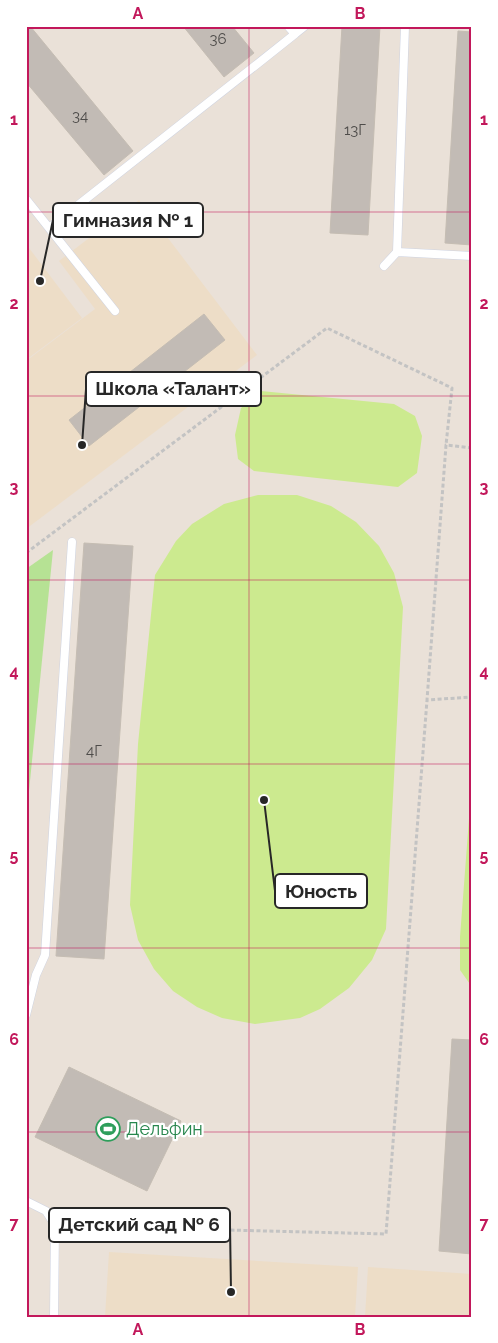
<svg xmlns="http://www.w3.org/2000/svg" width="498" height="1343" viewBox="0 0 498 1343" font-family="Raleway,sans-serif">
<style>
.education{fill:#edddc7}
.green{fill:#b6e294}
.pitch{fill:#ccea8f}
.building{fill:#c2bbb5;stroke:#c5bdb3}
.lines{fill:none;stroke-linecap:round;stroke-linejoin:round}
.lane-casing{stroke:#ced3e1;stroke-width:9}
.path{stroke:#c3c3c3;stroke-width:3;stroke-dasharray:4 2.5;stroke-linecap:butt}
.lane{stroke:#fff;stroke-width:8}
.grid{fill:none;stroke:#c2185b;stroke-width:1;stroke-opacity:0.55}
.labels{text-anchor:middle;stroke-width:4.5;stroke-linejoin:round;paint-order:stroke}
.number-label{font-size:15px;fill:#4e4c4a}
.leisure-label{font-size:18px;fill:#27864d;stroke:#fff;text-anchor:start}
.leader{fill:none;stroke:#272727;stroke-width:2}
.callout-dot{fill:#272727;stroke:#fff;stroke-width:2}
.callout{fill:#fff;stroke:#272727;stroke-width:2}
.callout-label{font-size:19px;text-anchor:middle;font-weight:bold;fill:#272727}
.neatline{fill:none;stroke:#c2185b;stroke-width:2}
.grid-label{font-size:16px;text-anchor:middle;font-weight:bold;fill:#c2185b}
</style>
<rect width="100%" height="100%" fill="#eae1d8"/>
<path class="education" d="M139,200l118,155 -231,174v-168l69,-52 -36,-48z
M26,244l56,74 -56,42z
M109,1252l249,15 -3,50h-250z
M368,1267l104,7v43h-107z"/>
<path class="green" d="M53,550l-27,271v-252z"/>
<path class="pitch" d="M261,391l133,13 21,12 7,20 -5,37 -19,14 -144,-16 -16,-12 -3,-24 6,-27z
M258,495h39l34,11 25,16 23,24 15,27 9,34 -17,322 -14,31 -23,28 -29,21 -20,9 -45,6 -33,-6 -25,-11 -24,-16 -19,-22 -16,-29 -8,-35 8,-161 17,-169 21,-34 16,-17 32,-20z
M472,779v208l-12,-17v-33z"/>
<path class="building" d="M26,26h4l103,125 -29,24 -78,-93z
M183,26h49l22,27 -30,24z
M342,26h38l-12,209 -38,-2z
M458,31l14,1v213l-27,-2z
M204,314l21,26 -136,106 -20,-26z
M84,543l49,3 -29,413 -48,-3z
M452,1039l20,1v214l-33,-3z
M69,1067l112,54 -34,70 -112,-54z"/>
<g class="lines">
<g class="lane-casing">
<path id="lane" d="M288,26l7,8 10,-8
M26,199l89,112
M49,228l207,-163 39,-31
M397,252l8,-226
M384,266l13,-14 75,4
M26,1015l10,-40 9,-20 27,-413
M26,1201l20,10 9,14 -1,92"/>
</g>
<path class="path" d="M472,448l-26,-3 -19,255 45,-3
M26,553l301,-225 125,60 -6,57
M68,1226l318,8 41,-534"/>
<use href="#lane" class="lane"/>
</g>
<path class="grid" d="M249,26v1291M26,212h446M26,396h446M26,580h446M26,764h446M26,948h446M26,1132h446"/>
<defs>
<g id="stadium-ring" transform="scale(1.25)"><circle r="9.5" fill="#fff" stroke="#2e9e5b" stroke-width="1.5"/><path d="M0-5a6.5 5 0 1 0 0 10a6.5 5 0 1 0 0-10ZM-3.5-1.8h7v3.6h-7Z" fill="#2e9e5b"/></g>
</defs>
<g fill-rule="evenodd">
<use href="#stadium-ring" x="108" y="1129"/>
</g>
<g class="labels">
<g class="number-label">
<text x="218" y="44">36</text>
<text x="80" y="121">34</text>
<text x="355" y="135">13Г</text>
<text x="94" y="756">4Г</text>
</g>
<g class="leisure-label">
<text x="126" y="1135">Дельфин</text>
</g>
</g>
<path class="leader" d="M40 281L53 220M82 445L86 389M264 800L275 891M231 1292L230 1225"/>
<g class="callout-dot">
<circle cx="40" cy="281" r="5"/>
<circle cx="82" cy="445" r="5"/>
<circle cx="264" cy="800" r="5"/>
<circle cx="231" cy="1292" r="5"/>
</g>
<g class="callout">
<rect x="53" y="203" width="150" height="34" rx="5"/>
<rect x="86" y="372" width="175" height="34" rx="5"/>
<rect x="275" y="874" width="92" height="34" rx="5"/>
<rect x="49" y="1208" width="181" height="34" rx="5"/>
</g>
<g class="callout-label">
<text x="128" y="227">Гимназия № 1</text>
<text x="173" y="395">Школа «Талант»</text>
<text x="321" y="898">Юность</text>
<text x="139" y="1231">Детский сад № 6</text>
</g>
<rect width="498" height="1343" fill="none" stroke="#ffffff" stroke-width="55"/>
<rect x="28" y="28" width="442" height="1288" class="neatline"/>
<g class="grid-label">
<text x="138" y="19">A</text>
<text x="360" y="19">B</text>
<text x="14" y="125">1</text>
<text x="484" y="125">1</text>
<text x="14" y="309">2</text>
<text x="484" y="309">2</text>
<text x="14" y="493">3</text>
<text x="484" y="493">3</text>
<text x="14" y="677">4</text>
<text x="484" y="677">4</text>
<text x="14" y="861">5</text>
<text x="484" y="861">5</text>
<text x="14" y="1045">6</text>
<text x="484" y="1045">6</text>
<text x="14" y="1229">7</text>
<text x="484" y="1229">7</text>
<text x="138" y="1335">A</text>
<text x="360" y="1335">B</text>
</g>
</svg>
